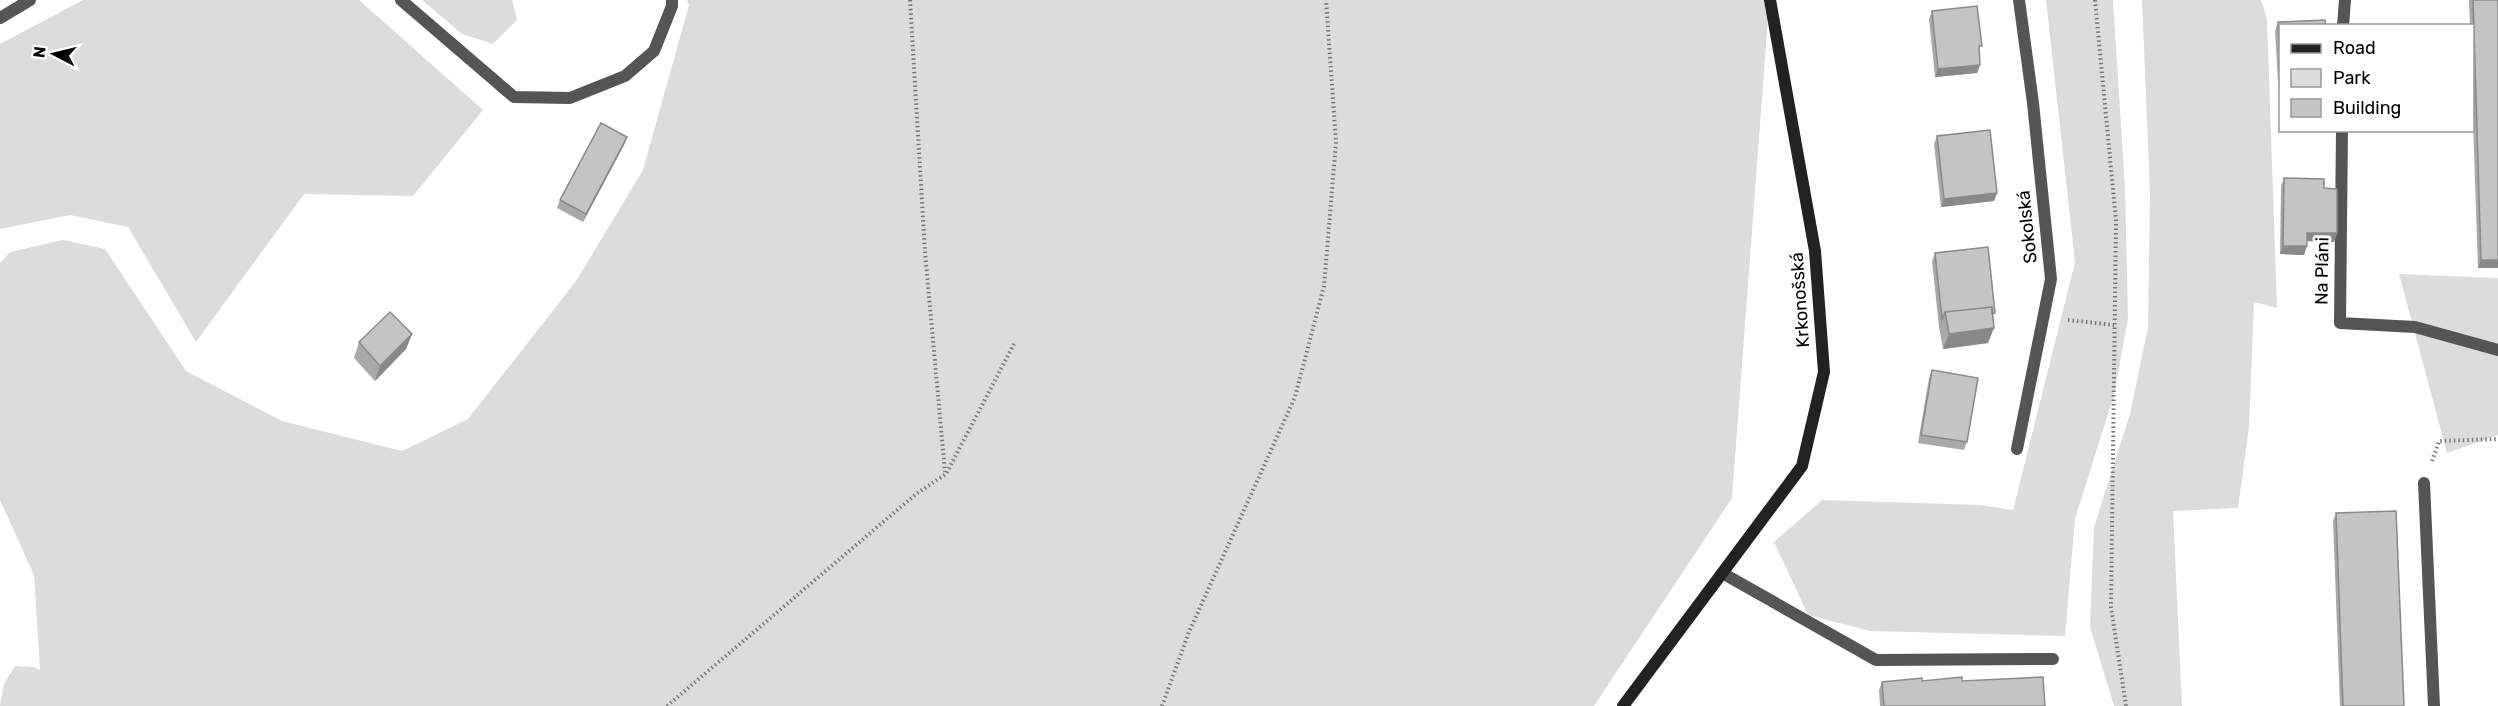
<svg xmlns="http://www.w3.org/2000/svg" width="2498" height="706" viewBox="0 0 2498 706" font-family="Rubik,sans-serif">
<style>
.green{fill:#dcdcdc}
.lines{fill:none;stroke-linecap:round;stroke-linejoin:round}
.path{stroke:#777;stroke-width:4;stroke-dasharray:1.5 3;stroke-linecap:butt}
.street{stroke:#555;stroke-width:12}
.secondary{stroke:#222;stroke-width:12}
.wall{fill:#a9a9a9}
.shaded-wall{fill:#898989}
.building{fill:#c4c4c4;stroke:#898989;stroke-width:1.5}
.labels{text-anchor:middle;stroke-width:6;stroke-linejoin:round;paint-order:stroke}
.street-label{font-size:18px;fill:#000;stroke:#fff}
</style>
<rect width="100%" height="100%" fill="#fff"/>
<path class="green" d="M83,0h276l124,110 -70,86 -109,-2 -108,148 -68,-115 -58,-12 -70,14v-185z
M422,0h90l5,20 -24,24 -31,-10z
M687,0h1077l4,18 -36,480 -138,208h-1594l4,-22 11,-18 19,1 6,3 -6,-95 -34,-75v-237l10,-11 53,-12 42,9 81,122 96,50 120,30 66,-32 108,-138 67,-111 46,-165z
M2046,0h67l12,188 3,130 -14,77 -39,124 -10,117 -195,-5 -62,-16 -34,-73 48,-42 158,5 33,5 62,-248z
M2142,0h119l6,19 10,289 -23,-6 -5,125 -11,81 -65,3 9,195h-68l-24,-79 4,-100 36,-113 18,-87 2,-133z
M2399,274l99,4v157l-51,18z"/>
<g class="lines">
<path class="path" d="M910,0l15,252 20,220
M2095,0l21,221 -5,386 15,99
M2068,320l46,5
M2432,461l7,-20 59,-2
M667,706l249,-212 30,-20 68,-130
M1162,706l27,-74 106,-235 29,-111 12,-144 -10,-142"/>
<path class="street" d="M401,0l113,97 56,1 55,-22 29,-25 18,-45v-6
M0,18l30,-18
M2343,26l2,-26
M2342,130l-2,193 75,4 83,23
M2017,449l34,-170 -18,-176 -14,-103
M2424,483l10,223
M1724,574l152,86 177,-1"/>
<path class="secondary" d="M1623,706l179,-240 22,-94 -9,-121 -45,-251"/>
</g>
<path class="wall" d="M2469,0h29v268h-20l-6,-176v-66h-2z
M1932,11l47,41 1,13 -3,8 -42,4 -6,-58z
M2278,22l2,4v73h-1l-4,-68z
M1937,136l60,57 -3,8 -53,6 -7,-63z
M624,145l-41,77 -26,-14 3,-8z
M2284,178l40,10 13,45 -3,9 -27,-1 -3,14 -24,-1 1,-68z
M1935,253l58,66 -5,24 -45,6 -4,-22 -7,-66z
M412,334l-6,15 -31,32 -21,-23 5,-16z
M1932,370l35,72 -3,8 -46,-7 11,-65z
M2336,513l68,193h-64l-7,-185z
M1962,681l83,25h-165l-1,-16 3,-8z"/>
<path class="shaded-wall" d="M1980,65l-3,8 -42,4 3,-8z
M627,137l-3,8 -41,77 3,-8z
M1997,193l-3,8 -53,6 3,-8z
M2307,233h30l-3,9 -30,-1z
M2283,246h24l-3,9 -24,-1z
M2481,260h17v8h-20z
M1994,328l-6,15 -45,6 6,-15z
M412,334l-6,15 -31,32 5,-15z"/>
<path class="building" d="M2473,0h25v260h-17z
M1977,6l5,40h-3l1,19 -42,4 -6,-58z
M2325,20l1,6h-46v34l-2,-38z
M601,123l26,14 -41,77 -26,-14z
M1990,130l7,63 -53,6 -7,-63z
M2284,178l40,1v9l13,1v44h-30v13h-24z
M1988,247l7,66 -3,1v-7l-47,5 -3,7 -7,-66z
M1992,307l2,21 -45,6 -4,-22z
M390,312l22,22 -32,32 -21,-24z
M1932,370l46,8 -11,64 -46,-7z
M2396,511l8,195h-61l-7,-193z
M1962,677v4l81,-4 2,29h-161l-2,-24 40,-4v3z"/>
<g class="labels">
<g class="street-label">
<text transform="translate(2027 227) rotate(-96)" y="6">Sokolská</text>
<text transform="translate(2322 271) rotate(-89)" y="6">Na Pláni</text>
<text transform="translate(1800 300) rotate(-94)" y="6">Krkonošská</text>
</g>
</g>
<rect x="2279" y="24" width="195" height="108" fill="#ffffff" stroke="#999999" stroke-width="1.5"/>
<rect x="2291" y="44" width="30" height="9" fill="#222222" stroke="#999999" stroke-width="1.5"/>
<text x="2333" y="54" font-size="18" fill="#000000">Road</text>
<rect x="2291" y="69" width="30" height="18" fill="#dcdcdc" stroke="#999999" stroke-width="1.5"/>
<text x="2333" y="84" font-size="18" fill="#000000">Park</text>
<rect x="2291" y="99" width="30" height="18" fill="#c4c4c4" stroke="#999999" stroke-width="1.5"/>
<text x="2333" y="114" font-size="18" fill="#000000">Building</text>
<g transform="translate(54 54) rotate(277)" stroke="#ffffff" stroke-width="4.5" paint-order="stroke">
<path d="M0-4.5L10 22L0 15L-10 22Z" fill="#000000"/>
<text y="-9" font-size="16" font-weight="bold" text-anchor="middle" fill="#000000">N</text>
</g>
</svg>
